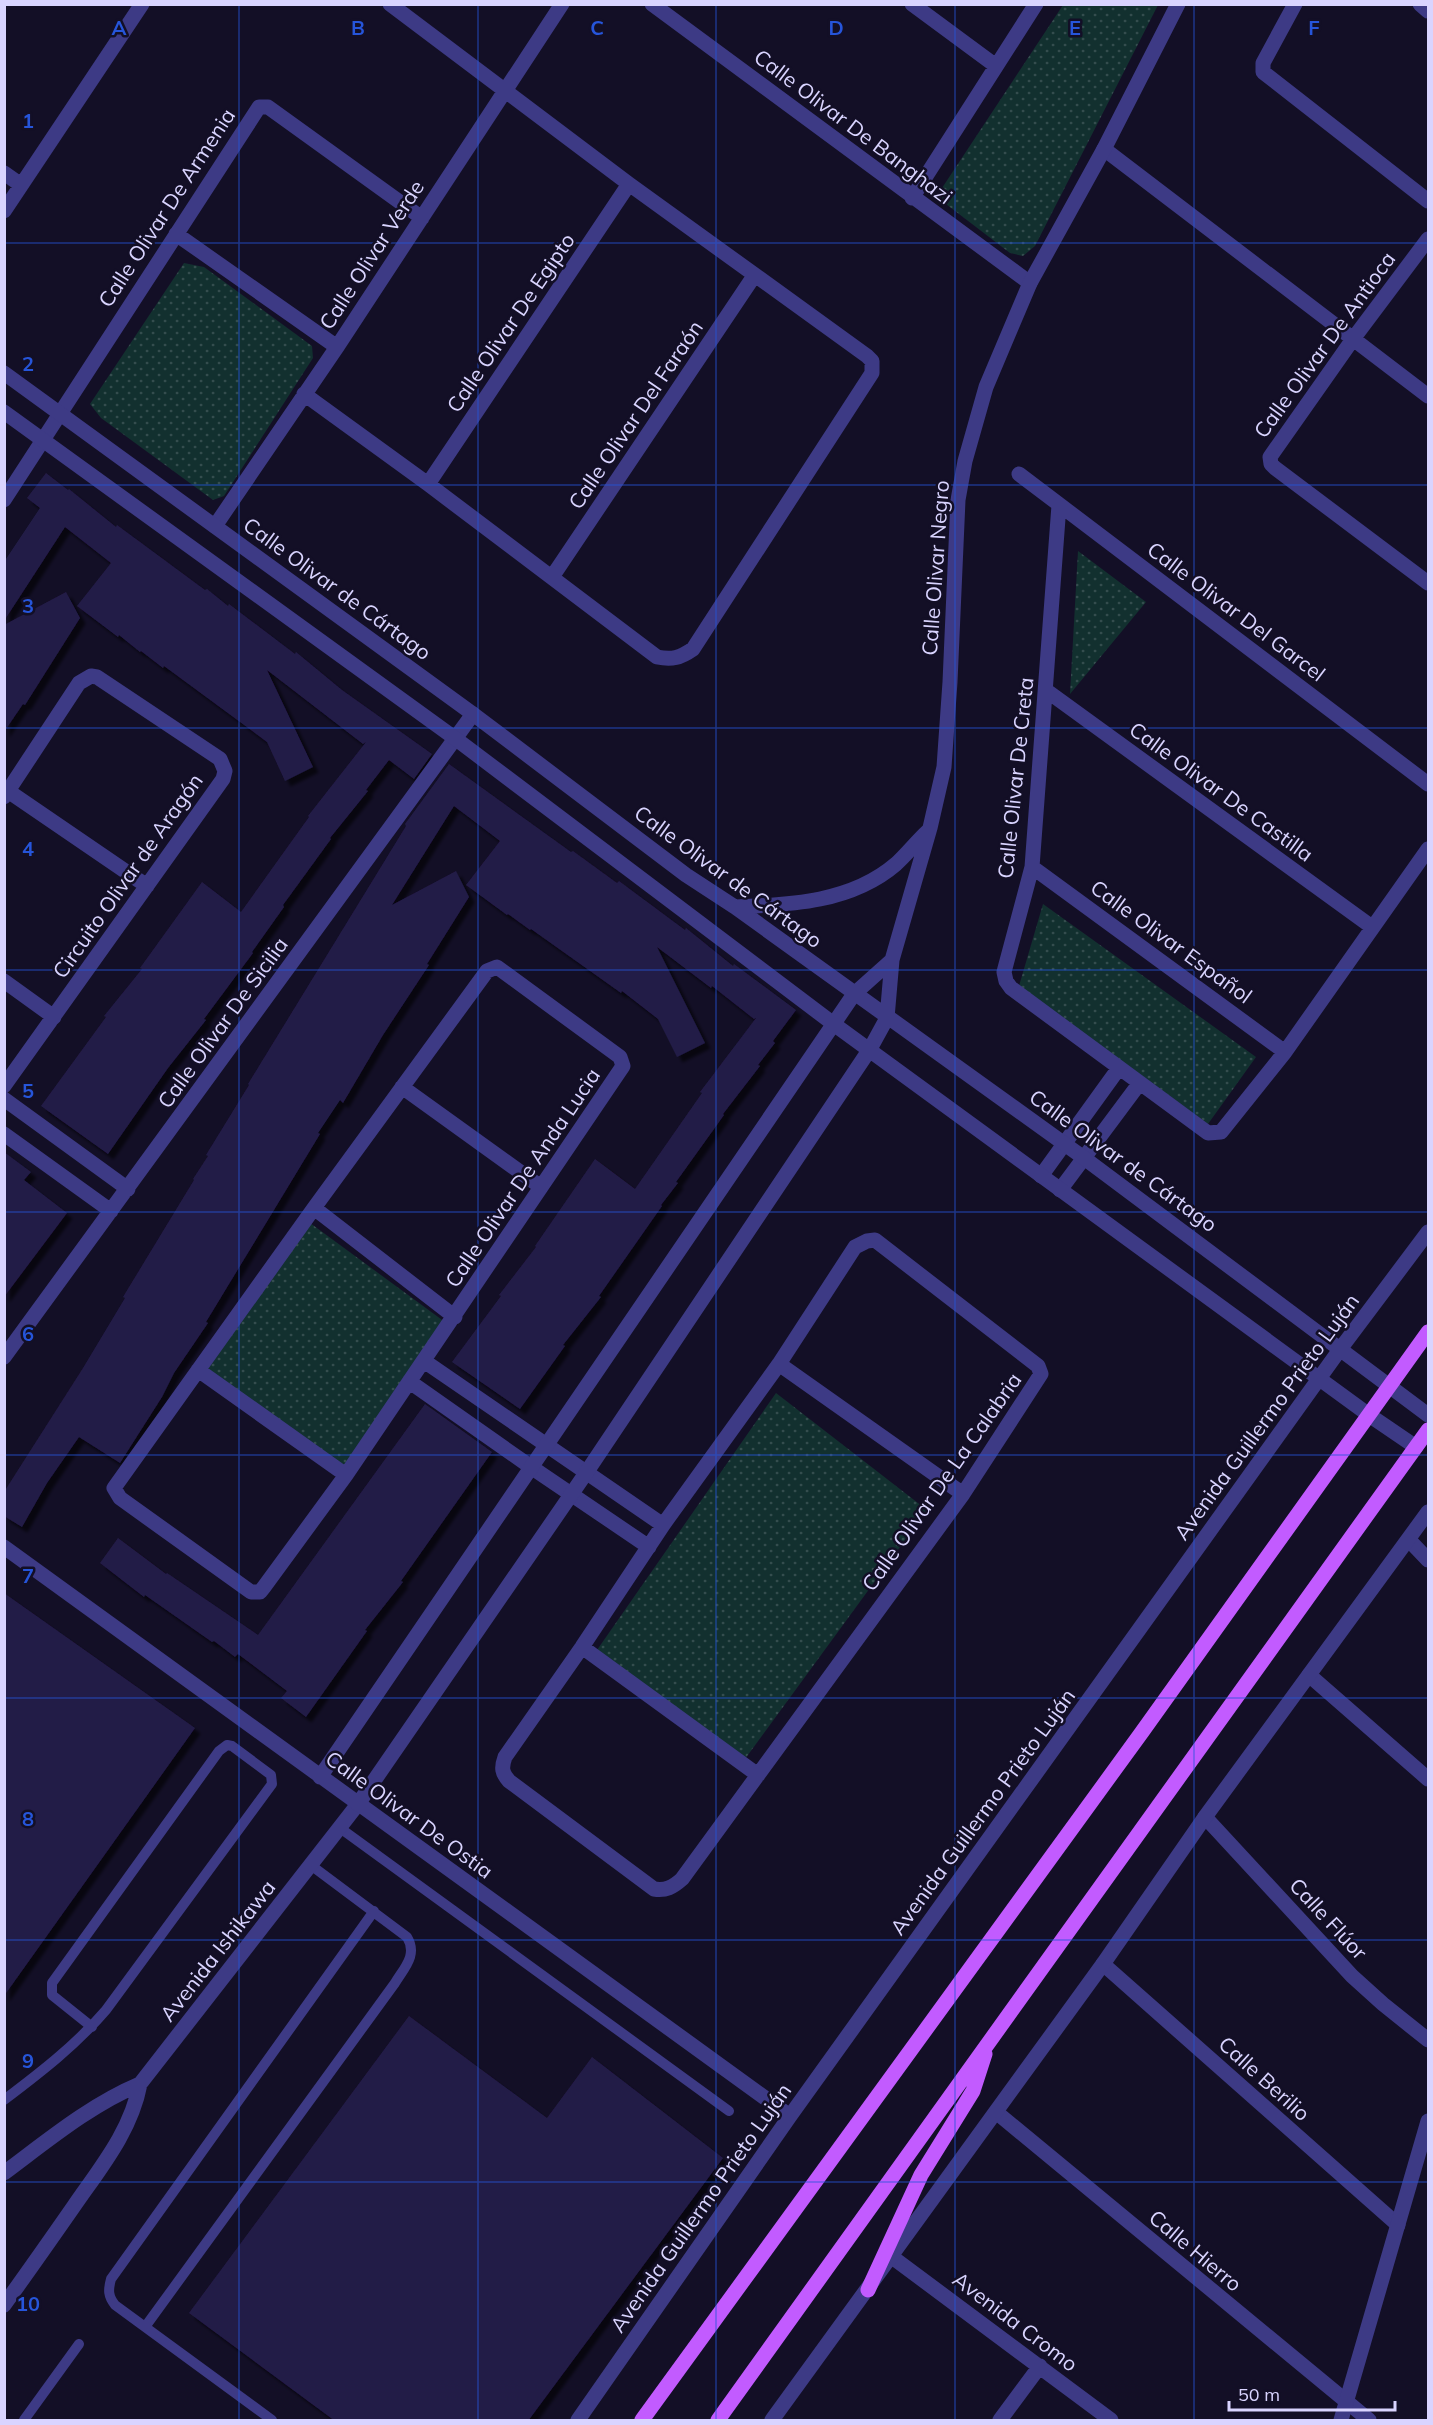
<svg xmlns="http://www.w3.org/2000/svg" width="1433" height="2425" viewBox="0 0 1433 2425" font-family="Mulish,sans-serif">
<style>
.park{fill:url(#park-dots)}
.building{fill:#241b47;filter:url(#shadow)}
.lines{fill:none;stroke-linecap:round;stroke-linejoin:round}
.service{stroke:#3d3a85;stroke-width:10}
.minor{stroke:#3d3a85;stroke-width:15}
.tertiary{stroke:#3d3a85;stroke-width:15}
.primary{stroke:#c25bff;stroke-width:15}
.grid{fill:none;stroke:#2655da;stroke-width:1.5;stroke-opacity:0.55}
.labels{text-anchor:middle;stroke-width:5;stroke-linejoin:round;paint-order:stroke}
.street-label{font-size:21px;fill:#d9d4ff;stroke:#130f26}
.grid-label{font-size:20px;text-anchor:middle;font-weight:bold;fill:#2655da;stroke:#130f26;stroke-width:5;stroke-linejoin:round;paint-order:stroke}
</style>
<defs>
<pattern id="park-dots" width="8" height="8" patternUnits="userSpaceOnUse" patternTransform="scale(1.5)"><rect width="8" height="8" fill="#12302f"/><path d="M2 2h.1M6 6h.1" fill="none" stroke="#344d4e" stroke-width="1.8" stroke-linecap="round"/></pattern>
<filter id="shadow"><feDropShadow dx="5.5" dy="5.5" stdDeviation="1.5" flood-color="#0009"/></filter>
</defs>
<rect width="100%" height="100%" fill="#130f26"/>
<path class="park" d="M1063,5h95l-123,241 -12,10 -13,-3 -68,-52v-13z
M184,263l20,4 108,79 1,12 -89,138 -11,4 -112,-82 -11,-14z
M1078,551l68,51 -76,92z
M1043,904l213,153 -48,67 -189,-138z
M306,1220l143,105 -103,150 -147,-105z
M776,1393l151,117 -182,249 -148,-109z"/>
<path class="building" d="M46,473l22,17 1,-1 47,38 1,-2 88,65 2,-1 21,17 1,-2 66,50 1,-2 46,38 90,64 -18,25 -25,-19 -23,30 2,1 -38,47 1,1 -48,66 1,2 -32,45 1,1 -49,66 2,1 -38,48 -60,86 -67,-48 65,-89 -2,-1 38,-47 -2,-1 62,-86 39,30 68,-95 -1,-1 58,-74 -3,2 -96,-74 46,97 -28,14 -18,-39 -103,-76 -1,2 -22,-17 -1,1 -21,-17 -1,2 -41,-31 34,-43 -46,-36 -61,94v-59l36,-54 -13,-10z
M66,592l14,26 -55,87 -2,-1 -19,28v-107z
M449,764l122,88 2,-1 44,32 2,-2 66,49 1,-2 47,38 1,-2 62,46 -23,31 2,2 -17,22 2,1 -37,48 1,1 -48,67 2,1 -17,22 1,1 -63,90 2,1 -38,48 2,1 -45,63 -68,-47 49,-66 -2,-1 37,-48 -1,-1 60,-87 40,30 67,-96 -2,-1 56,-74 -2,1 -42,-33 -1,2 -54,-41 48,96 -28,14 -19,-38 -36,-28 -1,2 -90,-64 -1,1 -22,-16 -1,1 -41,-30 34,-44 -46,-35 -62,99 64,-34 13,26 -42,67 2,1 -46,70 -40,68 -3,-3 -22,33 2,1 -114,188 2,1 -34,50 -12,24 -42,66 -41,-26 -32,46 -25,44 -18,-11v-24l79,-124 42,-70 -2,-1 71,-117 -1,-1 15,-23 -2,-1 43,-70 -1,-1 158,-258 -1,-2z
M4,1152l27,20 -7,8 43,33 -63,84z
M425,1404l67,48 -91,129 2,1 -38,48 2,1 -61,86 -25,-19 6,-7 -49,-37 -3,3 -21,-16 -2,1 -67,-47 -1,2 -44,-34 18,-25 48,36 1,-1 91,62z
M4,1593l191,135 -191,268z
M409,2016l138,102 45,-61 131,101 -195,263h-193l-146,-108z"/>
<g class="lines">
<path class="service" d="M340,1828l389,283
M4,2100c37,-28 72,-55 102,-90l166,-226 -1,-9 -39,-29 -5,-1 -8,6 -167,232v12l40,32
M145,2327l250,-344c9,-15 23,-28 12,-46l-95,-71
M24,2420l55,-76
M272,2420l-157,-115c-7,-9 -7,-15 -4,-26l263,-368"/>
<path class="minor" d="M652,4l378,279
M912,4l84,62
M1295,4l-32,59v9l165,129
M1420,4l8,7
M1104,149l324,247
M4,173l17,12
M912,198l124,-194
M4,211l138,-207
M176,234l161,113
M1428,239l-75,100 -83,118 1,7 4,4 153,115
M304,394l124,90 229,173c15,3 23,1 36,-8l179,-276v-12l-5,-5 -238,-172 -239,-180
M1019,474l409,310
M428,484l201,-300
M4,500l255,-393h9l154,111
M1059,505l-27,362 -28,105 2,9 5,7 197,145 13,-1 64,-80 143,-203
M215,526l122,-179 225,-343
M552,577l202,-301
M1047,691l325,236
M8,791l139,95
M4,797l75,-114 12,-7 6,1 123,82 5,12 -2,8 -219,307
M1032,867l253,185
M497,967l123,90 3,9 -277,409 -82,112 -4,5h-9l-131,-94 -6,-10 200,-280 173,-237z
M4,981l50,36
M402,1087l139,100
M4,1099l124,90
M4,1134l107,77
M1041,1176l78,-108
M1060,1190l79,-106
M314,1208l141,109
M875,1240l163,126 3,8 -78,120 -281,385c-9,8 -16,12 -28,10l-145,-108c-7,-8 -8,-13 -4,-24l77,-110 81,-122 116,-161 76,-117 12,-6z
M4,1357l469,-643
M424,1361l239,164
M779,1364l184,130
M198,1370l148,105
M410,1382l121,85 118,80
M1409,1540l19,20
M582,1647l176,128
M1309,1675l119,104
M1205,1817l147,159 31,28 45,36
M1103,1964l295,261
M140,2084l218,-280
M996,2112l373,308
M4,2173c43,-32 86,-68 136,-89 -9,47 -39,83 -66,122 -23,33 -46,66 -70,99
M892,2257l219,163
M1000,2420l40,-54"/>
<path class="tertiary" d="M4,373l469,341 213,161 49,32 349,251 344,257
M4,412l452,327 379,286 534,390 47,32
M735,907c56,-2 117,-5 161,-43 11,-10 21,-23 32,-33
M4,1547l786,569
M320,1777l534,-783 38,-34
M358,1804l228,-331 284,-424 17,-31 5,-58 38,-132 14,-61 6,-85 8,-182 7,-39 21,-74 44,-104 74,-134 74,-145
M578,2420l212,-304 551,-768 87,-116
M772,2420l331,-456 102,-147 223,-305
M1341,2420l87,-299"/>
<path class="primary" d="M868,2290l53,-115 52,-84 12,-37
M642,2420l500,-688 286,-400
M718,2420l710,-990"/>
</g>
<path class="grid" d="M239,4v2416M478,4v2416M716,4v2416M955,4v2416M1194,4v2416M4,243h1424M4,485h1424M4,728h1424M4,970h1424M4,1212h1424M4,1455h1424M4,1698h1424M4,1940h1424M4,2182h1424"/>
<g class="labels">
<g class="street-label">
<text transform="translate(853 127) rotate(37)" y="7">Calle Olivar De Banghazi</text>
<text transform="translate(167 208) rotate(-57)" y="7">Calle Olivar De Armenia</text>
<text transform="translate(372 255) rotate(-57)" y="7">Calle Olivar Verde</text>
<text transform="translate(511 323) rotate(-56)" y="7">Calle Olivar De Egipto</text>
<text transform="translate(1325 345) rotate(-54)" y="7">Calle Olivar De Antioca</text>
<text transform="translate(636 415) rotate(-56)" y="7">Calle Olivar Del Faraón</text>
<text transform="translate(936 568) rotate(-86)" y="7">Calle Olivar Negro</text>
<text transform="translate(337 589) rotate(36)" y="7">Calle Olivar de Cártago</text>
<text transform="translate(1236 612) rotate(37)" y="7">Calle Olivar Del Garcel</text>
<text transform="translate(1016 778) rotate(-84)" y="7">Calle Olivar De Creta</text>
<text transform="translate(1221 792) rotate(36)" y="7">Calle Olivar De Castilla</text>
<text transform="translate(128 876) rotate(-55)" y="7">Circuito Olivar de Aragón</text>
<text transform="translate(728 877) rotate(36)" y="7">Calle Olivar de Cártago</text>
<text transform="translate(1171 942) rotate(36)" y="7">Calle Olivar Español</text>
<text transform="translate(223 1023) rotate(-54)" y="7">Calle Olivar De Sicilia</text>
<text transform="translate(1123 1161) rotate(36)" y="7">Calle Olivar de Cártago</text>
<text transform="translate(523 1178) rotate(-56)" y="7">Calle Olivar De Anda Lucia</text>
<text transform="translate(1267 1417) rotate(-54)" y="7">Avenida Guillermo Prieto Luján</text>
<text transform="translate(942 1482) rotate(-55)" y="7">Calle Olivar De La Calabria</text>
<text transform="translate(983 1812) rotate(-54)" y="7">Avenida Guillermo Prieto Luján</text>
<text transform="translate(409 1815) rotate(36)" y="7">Calle Olivar De Ostia</text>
<text transform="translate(1328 1919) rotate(47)" y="7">Calle Flúor</text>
<text transform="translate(218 1951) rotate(-52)" y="7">Avenida Ishikawa</text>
<text transform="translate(1264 2079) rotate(42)" y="7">Calle Berilio</text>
<text transform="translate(701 2208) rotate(-55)" y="7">Avenida Guillermo Prieto Luján</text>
<text transform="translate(1195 2251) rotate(40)" y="7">Calle Hierro</text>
<text transform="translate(1015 2322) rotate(37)" y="7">Avenida Cromo</text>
</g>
</g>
<g class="grid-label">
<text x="119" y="35">A</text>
<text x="358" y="35">B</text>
<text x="597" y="35">C</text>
<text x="836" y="35">D</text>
<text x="1075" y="35">E</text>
<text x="1314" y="35">F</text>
<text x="28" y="128">1</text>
<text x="28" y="371">2</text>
<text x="28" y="613">3</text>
<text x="28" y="856">4</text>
<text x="28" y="1098">5</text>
<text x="28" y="1341">6</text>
<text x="28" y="1583">7</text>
<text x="28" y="1826">8</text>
<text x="28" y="2068">9</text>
<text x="28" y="2311">10</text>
</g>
<rect width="1433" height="2425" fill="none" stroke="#d9d4ff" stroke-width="12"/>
<path d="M1229 2401v9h166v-9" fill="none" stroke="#d9d4ff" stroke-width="3"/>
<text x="1238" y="2401" font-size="18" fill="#d9d4ff" stroke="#130f26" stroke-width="4.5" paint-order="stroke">50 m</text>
</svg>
